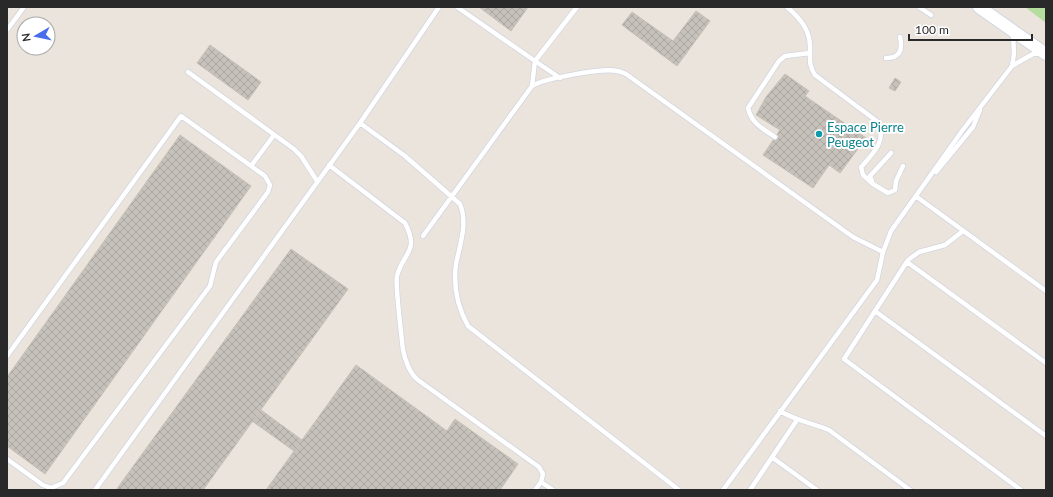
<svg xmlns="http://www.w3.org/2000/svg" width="1053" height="497" viewBox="0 0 1053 497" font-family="Lato,sans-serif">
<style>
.grass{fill:url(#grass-tufts)}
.building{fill:url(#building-cross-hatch);stroke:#c6c0b6}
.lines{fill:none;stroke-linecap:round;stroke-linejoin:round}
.service-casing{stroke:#d2d5e1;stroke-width:6}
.secondary-casing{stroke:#d2d5e1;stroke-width:14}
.service{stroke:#fff;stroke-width:4.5}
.secondary{stroke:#fff;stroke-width:12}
.culture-dot{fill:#0f9aa8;stroke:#fff;stroke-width:1.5}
.labels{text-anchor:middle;stroke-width:4;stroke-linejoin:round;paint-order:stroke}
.culture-label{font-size:13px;fill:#0d838f;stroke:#fff;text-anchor:start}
</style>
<defs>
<pattern id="grass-tufts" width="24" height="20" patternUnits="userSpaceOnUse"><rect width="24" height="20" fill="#b5dd9d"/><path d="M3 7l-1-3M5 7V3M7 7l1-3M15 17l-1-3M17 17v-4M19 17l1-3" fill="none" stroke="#9cbe87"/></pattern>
<pattern id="building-cross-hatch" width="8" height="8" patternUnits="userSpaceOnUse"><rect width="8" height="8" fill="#c6c2bb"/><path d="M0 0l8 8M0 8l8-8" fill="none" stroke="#aaa7a1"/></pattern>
</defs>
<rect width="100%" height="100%" fill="#eae4dc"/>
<path class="grass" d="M1025,7h21v16z"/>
<path class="building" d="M479,7h49l-17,24z
M696,11l14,10 -33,45 -55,-41 10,-13 41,29z
M210,45l51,37 -13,18 -51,-37z
M785,74l24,17 -4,5 61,42 -26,35 -11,-8 -16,23 -50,-33 17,-25 -24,-15 10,-18z
M895,78l6,4 -6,9 -6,-3z
M180,135l71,51 -206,288 -38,-28v-69z
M291,249l57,40 -145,201h-87z
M356,365l91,66 8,-12 63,45 -18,26h-234z
M261,410l41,30 -8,11 -42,-30z"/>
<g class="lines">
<g class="service-casing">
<path id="service" d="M457,7l78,54 42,-54
M787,7c14,12 24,24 23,43 0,10 -1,16 5,25l63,47c9,19 -5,32 -17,45l2,8 10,9
M919,7l12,8
M7,30l17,-23
M886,58c14,0 17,-8 14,-21
M1012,66l2,-12 -1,-20
M188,72l106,77 7,7 16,25
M532,86l3,-25 25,17
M360,123l45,33 55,48c8,19 0,40 -4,60 -3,22 1,42 12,62l211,164
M775,137c-12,-8 -24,-14 -27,-29l31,-47 6,-5 25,-3
M891,153l-21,23 3,8 15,9 7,-3 1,-9 7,-15
M329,165l76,58c15,29 -2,29 -8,53 -2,7 5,65 6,74 2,10 7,24 15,30l121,87 4,7 -2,8 -6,8
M251,166l23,-31
M936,172l37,-45 7,-17
M917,197l129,94
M963,231l-18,14 -26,7 -11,8 -64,99 177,131
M423,236l109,-150c13,-8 71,-18 85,-15 3,0 6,2 9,3l227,163 30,15 8,-21 71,-100 50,-65 21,-12 8,-1
M907,262l139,101
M875,311l171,125
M7,356l174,-240 84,60 5,9 -2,7 -52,70 -6,24 -147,197 -12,5 -8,-3 -36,-26
M780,411c16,10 33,12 49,19l81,60
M773,458l44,32
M541,482l12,8
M95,490l265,-367 79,-116
M723,490l154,-210 6,-28
M750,490l47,-70"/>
</g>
<g class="secondary-casing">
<path id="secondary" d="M979,7l67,47"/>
</g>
<use href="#service" class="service"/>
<use href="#secondary" class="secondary"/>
</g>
<circle class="culture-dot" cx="819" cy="134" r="4"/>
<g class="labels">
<g class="culture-label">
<text x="827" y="132">Espace Pierre<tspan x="827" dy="15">Peugeot</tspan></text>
</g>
</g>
<rect width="1053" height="497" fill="none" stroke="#292929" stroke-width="16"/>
<g transform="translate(36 36) rotate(261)"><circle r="19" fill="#ffffff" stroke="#a9a9a9"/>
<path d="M0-3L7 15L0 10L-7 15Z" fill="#496deb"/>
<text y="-6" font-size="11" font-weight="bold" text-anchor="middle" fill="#292929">N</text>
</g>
<path d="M909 34v6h123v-6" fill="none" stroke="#292929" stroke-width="2"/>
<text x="915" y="34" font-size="12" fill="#292929" stroke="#ffffff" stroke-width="3" paint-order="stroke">100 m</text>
</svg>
